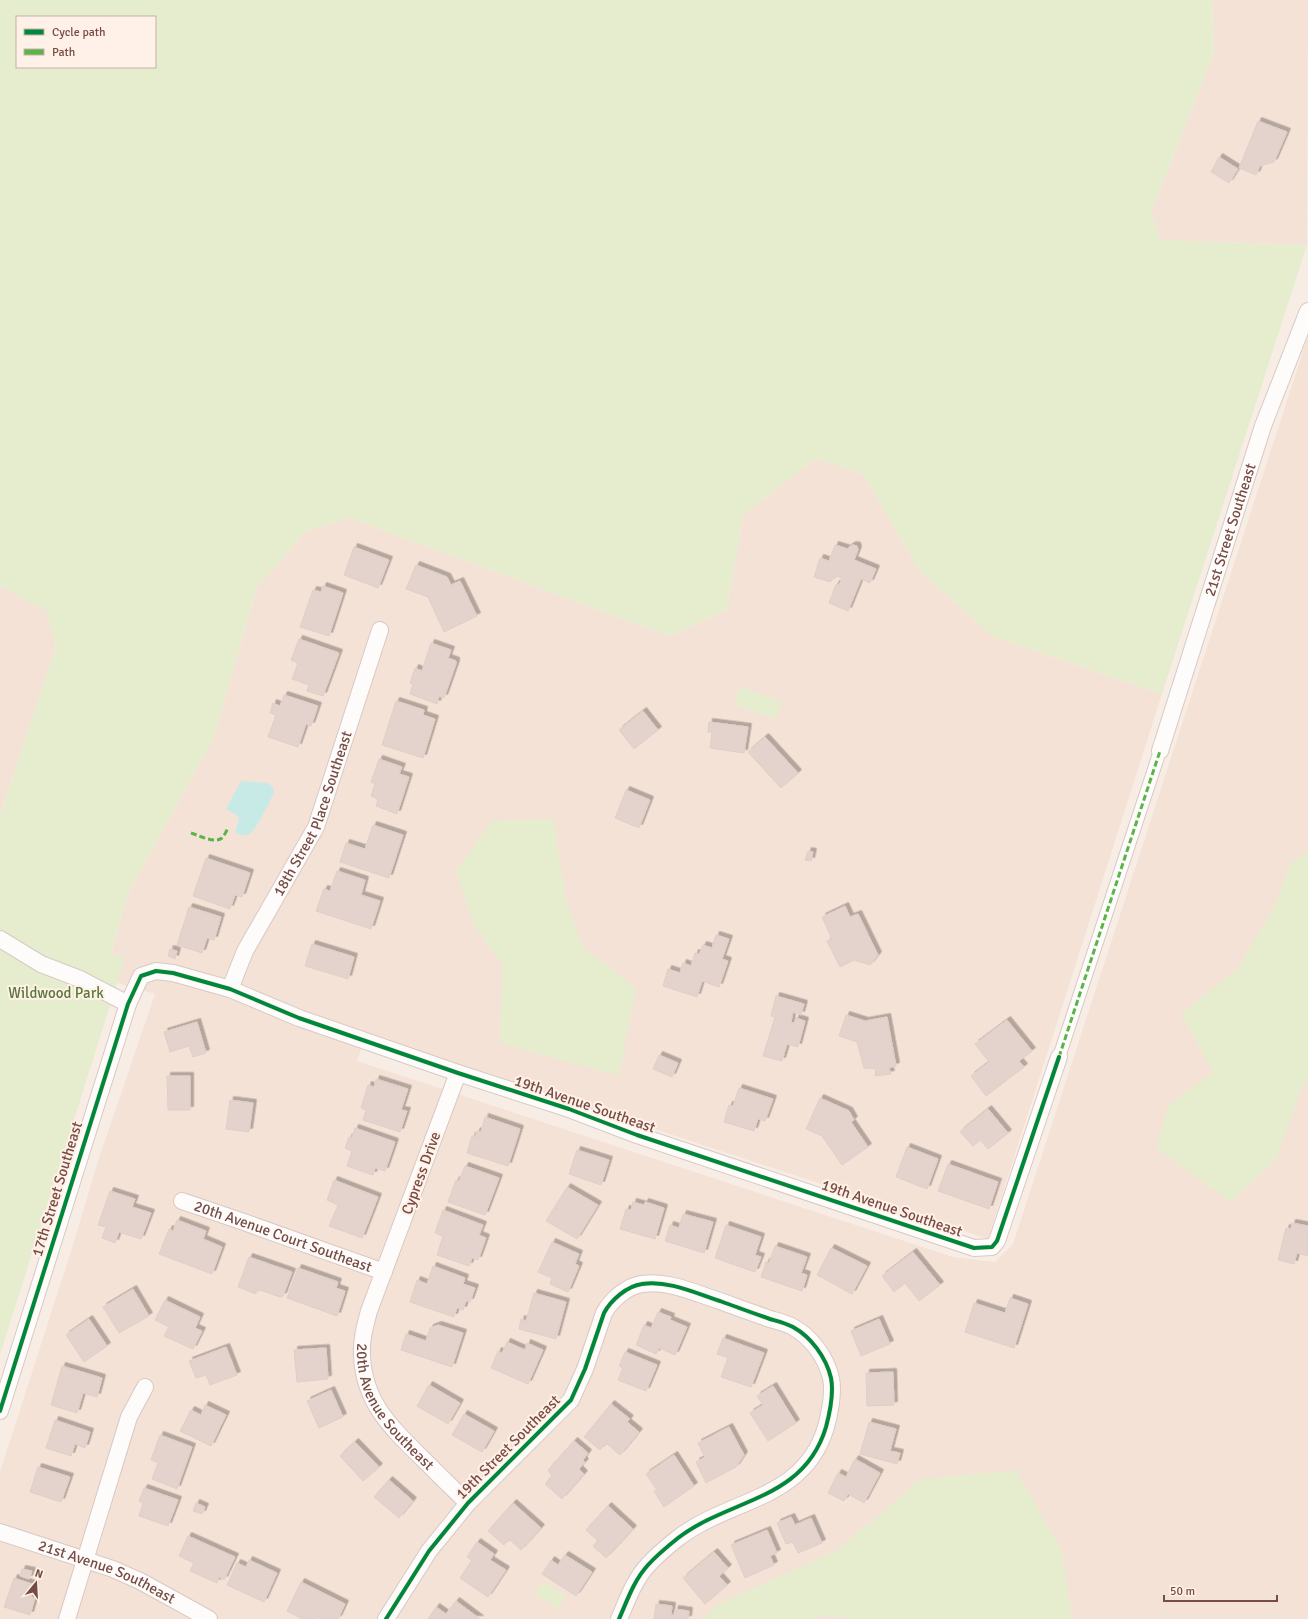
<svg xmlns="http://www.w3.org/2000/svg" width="1308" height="1619" viewBox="0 0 1308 1619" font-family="Signika,sans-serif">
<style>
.residential{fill:#f5e2d6}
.green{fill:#e6edce;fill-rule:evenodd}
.water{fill:#c7eae6}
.building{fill:#e4d3cd;stroke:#e0cec7;filter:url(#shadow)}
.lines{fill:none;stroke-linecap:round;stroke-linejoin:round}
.pedestrian-casing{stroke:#d8c9c4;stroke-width:14}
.minor-casing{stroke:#d8c9c4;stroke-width:18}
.pedestrian{stroke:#fefcfb;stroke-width:12}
.minor{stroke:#fefcfb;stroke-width:16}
.quiet{stroke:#5ab447;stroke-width:3;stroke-dasharray:6 3;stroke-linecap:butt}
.cycleway-casing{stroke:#fff1e7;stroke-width:6}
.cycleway{stroke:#00873e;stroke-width:4}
.labels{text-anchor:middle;stroke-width:4;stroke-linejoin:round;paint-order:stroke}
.street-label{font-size:15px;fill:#764c44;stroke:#fff1e7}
.park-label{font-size:15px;fill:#587839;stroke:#fff1e7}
</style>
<defs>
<filter id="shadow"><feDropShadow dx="3.5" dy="-3.5" stdDeviation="0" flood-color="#0004"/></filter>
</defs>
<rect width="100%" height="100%" fill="#f7ede5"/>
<path class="residential" d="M1212,0h96l-1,245 -147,-5 -9,-28 63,-159z
M1308,336v1283h-1308v-147l72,-224 25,-84 58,-170 -51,-15 23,-83 87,-159 43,-150 50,-56 43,-13 319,118 58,-26 16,-95 73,-57 47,16 56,96 74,67 169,57 -174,545 -622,-205 -9,27 596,196 42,5 18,-18z
M0,586l48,25 8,35 -56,169z"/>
<path class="green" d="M0,0h1212l2,53 -63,159 9,28 147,5 -145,449 -169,-57 -74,-67 -56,-96 -47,-16 -73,57 -16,95 -58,26 -319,-118 -43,13 -50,56 -43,150 -87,159 -16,57 14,5 -125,397v-540l56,-169 -9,-35 -47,-25zM17,17h138v50h-138z
M740,687l42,14 -6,18 -42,-14z
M553,819l14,85 16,43 53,41 -17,88 -119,-33 2,-80 -27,-35 -19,-57 36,-50z
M1308,851v228l-7,10 -25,70 -45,43 -75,-54 12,-42 45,-34 -32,-58 57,-46 35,-59 18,-46z
M1016,1470l46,82 10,67h-215l-34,-4 -12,4h-106l10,-13 121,-55 42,-35 42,-37z
M543,1582l23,14 -8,13 -23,-15z"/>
<path class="water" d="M241,781l26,2c5,2 7,5 7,10 -5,9 -18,40 -27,42 -4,1 -9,-1 -12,-3l4,-12 -1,-4 -12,-7z"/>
<path class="building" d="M1258,121l29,11 -13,30 -14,4 -4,9 -17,-7z
M1219,157l19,12 -9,14 -18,-11z
M835,545l13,4 1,-2 4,-2 4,1 1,4 -4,10 22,9 -6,14 -9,-4 -13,32 -19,-8 7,-19 3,1 3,-7 -6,-2 -6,6 -16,-5 6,-19 9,3z
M354,547l35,13 -11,28 -34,-13z
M416,565l31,12 4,8 9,-4 17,35 -33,16 -16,-35 -22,-8z
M323,586l20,7 -14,43 -29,-9 13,-37 8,2z
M299,639l40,14 -16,43 -16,-5 2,-6 -17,-6 6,-16 -7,-3z
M431,643l20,7 -3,8 8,3v3l-12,34 -5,-2 -2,8 -27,-10 3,-10 -3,-1 5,-15 7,3z
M284,695l34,11 -7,20 -5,-2 -8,23 -30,-10 8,-22 -6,-2 3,-10 7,3z
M396,701l28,9 -1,5 12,4 -12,39 -41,-13z
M643,711l15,19 -24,19 -15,-19z
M709,722l39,5 -4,26 -34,-5 2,-16h-4z
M765,737l33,36 -17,15 -33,-36z
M379,759l23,8 -3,7 10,3 -12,37 -21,-8 2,-7 -7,-3 4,-12 -4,-2z
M626,790l24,10 -11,28 -24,-10z
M373,825l30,10 -14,43 -49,-16 6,-19 19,6z
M808,851l5,1 -2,9 -6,-1z
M206,858l44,15 -8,24 -7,-2 -5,14 -37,-13z
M337,871l28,9 -4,15 19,6 -9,28 -55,-18 8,-22 6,2z
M845,906l5,11 8,-3 20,41 -8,10 -16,-5 -14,7 -13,-26 5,-2 -10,-22z
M189,907l32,10 -7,23 -7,-2 -5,15 -25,-8z
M716,935l13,4 -7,20 6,2 -9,26 -17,-6 -5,16 -34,-11 5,-17 12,4 3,-10 8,3 4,-13 4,1 4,-9 9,3z
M312,944l42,13 -6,22 -43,-13z
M170,949l7,2 -2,8 -7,-3z
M776,996l28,8 -3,11 -8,-3 -2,10 3,1 2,-5 9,3 -7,26 -11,-3 -5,17 -19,-5 12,-39 -4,-1z
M846,1015l19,6 22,-4 9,49 -7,2 2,6 -16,2 1,-7 -12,-1 -7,-26 -18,-6z
M1007,1020l25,31 -13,10 5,6 -38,29 -15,-20 18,-14 -14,-18z
M197,1022l9,31 -13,4 -4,-11 -19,6 -6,-20z
M659,1055l19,8 -6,14 -19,-8z
M167,1076h23v34h-22z
M376,1079l32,10 -7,21 6,1 -7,21 -37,-12 3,-10 -5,-2 7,-23 6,2z
M739,1088l34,11 -8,22 -7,-2 -4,12 -30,-9 5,-17 4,1z
M820,1098l29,13 5,9 -3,2 17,25 -26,18 -20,-29 -16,-7z
M230,1100l23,3 -4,29 -23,-3z
M988,1109l20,24 -20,16 -8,-9 -7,6 -13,-14z
M485,1117l35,12 -12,37 -41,-13 5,-17 3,1 2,-6 4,1z
M355,1128l40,14 -10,29 -10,-3 -2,7 -26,-9 5,-15 -7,-3 4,-11 3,1z
M907,1147l31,12 -11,30 -31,-12z
M577,1150l32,10 -8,25 -32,-11z
M948,1164l50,18 -9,27 -51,-18z
M465,1166l34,12 -14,37 -37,-13 8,-22 3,1z
M334,1180l44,17 -16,41 -33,-12 9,-21 -11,-5z
M567,1187l31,18 -21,34 -31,-18z
M110,1191l25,8 -3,8 19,6 -10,26 -22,-7 -4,11 -13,-5 4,-11 -8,-2z
M633,1202l11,3 1,-3 19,6 -9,31 -35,-10 6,-20 5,1z
M443,1210l40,15 -4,10 7,3 -8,22 -6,-2 -3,8 -32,-11 6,-19 -8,-3z
M683,1214l30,8 -9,31 -39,-12 5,-16 9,3z
M177,1220l29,11 -3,8 19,8 -10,27 -53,-20 10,-25 4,2z
M1292,1223l16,3v30l-11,-3 -3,11 -16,-4 8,-32 5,1z
M726,1225l35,12 -6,18 6,2 -6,15 -40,-14z
M552,1242l27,12 -4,10 4,2 -11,26 -18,-8 2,-6 -14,-6z
M775,1246l32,11 -6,16 6,2 -5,16 -41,-14 5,-15 3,1z
M831,1248l36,18 -15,28 -35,-19z
M913,1252l27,33 -21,16 -14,-18 -11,9 -12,-16z
M249,1257l43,15 -9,24 -3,1 -23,-8 -1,5 -18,-7z
M433,1266l32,12 -2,6 12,4 -5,14 -4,-1 -3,9 -6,-2 -3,9 -44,-15 7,-22 10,4z
M298,1268l40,14 -2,6 9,3 -8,25 -50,-18z
M133,1289l16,27 -30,17 -16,-26z
M534,1293l32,9 -10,37 -37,-10 2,-10 5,2z
M1010,1298l18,6 -14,44 -49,-16 9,-29 31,10z
M165,1300l35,17 -5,11 7,3 -9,18 -29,-13 5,-9 -14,-7z
M658,1312l13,5 -1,3 17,7 -12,28 -16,-7 -3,6 -20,-9 8,-20 7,3z
M89,1319l18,27 -23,16 -18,-27z
M879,1319l11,25 -29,12 -10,-25z
M438,1325l25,8 -11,34 -51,-17 5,-16 20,7 4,-13z
M723,1338l41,15 -13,34 -30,-10 7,-19 -11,-4z
M507,1342l18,8 2,-7 16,7 -15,34 -37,-16 7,-17 4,2z
M226,1347l11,28 -27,10 -4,-10 -10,3 -7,-17z
M326,1348l2,31 -31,3 -3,-32z
M625,1352l32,13 -11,26 -28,-11 5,-12 -4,-2z
M62,1366l40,12 -5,19 -14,-4 -6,20 -26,-8z
M893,1372l1,33 -27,1 -1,-33z
M429,1385l31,18 -12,21 -31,-18z
M773,1386l23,37 -28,18 -18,-28 13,-8 -6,-9z
M331,1390l12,27 -24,11 -12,-27z
M611,1404l19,15 -3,3 12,10 -19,23 -14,-12 -6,7 -16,-13z
M205,1405l21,10 -15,31 -31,-15 11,-21 10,5z
M464,1414l30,17 -12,21 -30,-17z
M55,1420l35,12 -5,16 -10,-4 -4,12 -25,-8z
M869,1422l27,7 -6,22 10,2 -3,11 -37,-10z
M729,1427l15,28 -8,12 -30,16 -10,-21 9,-5 -7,-14z
M160,1435l32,12 -15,42 -25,-10 6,-16 -7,-3z
M574,1441l14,12 -5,7 2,2 -6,7 5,5 -22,25 -17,-15 7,-8 -4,-6z
M355,1442l24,25 -16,14 -23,-25z
M674,1455l20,31 -30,21 -10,-16 3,-1 -11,-16z
M855,1459l25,14 -16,30 -16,-9 -4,7 -16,-8 10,-20 8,4z
M38,1467l32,10 -9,25 -31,-10z
M389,1480l24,21 -14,17 -25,-21z
M144,1488l34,12 -10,26 -29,-10 4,-13 -4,-2z
M196,1503l9,4 -3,7 -9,-3z
M513,1503l28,25 -20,22 -12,-11 -5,6 -16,-14z
M608,1506l25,23 -27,29 -13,-12 5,-5 -12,-11z
M791,1517l4,8 16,-7 11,25 -24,10 -5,-11 -7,2 -9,-21z
M767,1530l10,23 -7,3 4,9 -29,13 -14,-33z
M188,1536l47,21 -11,23 -5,-3 -2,6 -27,-12 4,-8 -15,-7z
M477,1542l17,12 -4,6 16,10 -18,27 -28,-19 12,-18 -5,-3z
M714,1552l14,16 -9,8 8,9 -22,19 -22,-26z
M565,1555l27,17 -16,24 -34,-22 9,-14 7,5z
M249,1560l28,13 -13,29 -37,-17 10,-22 9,4z
M22,1569l10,2 -3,8 -9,-3z
M14,1578l21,7 -4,12 4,1 -5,17 -26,-8z
M301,1582l44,22 -7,15h-16l-3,-2 -1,2h-16l-15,-8z
M456,1601l24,18h-52l8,-12 10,7z
M656,1604l16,2 -1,9h3l1,-6 14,2 -1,8h-34z"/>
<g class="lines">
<g class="pedestrian-casing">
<path id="pedestrian" d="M1059,1057l101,-306"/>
</g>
<g class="minor-casing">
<g id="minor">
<path id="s1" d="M1160,751l103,-325 45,-115"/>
<path d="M0,939l41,25 39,15 48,25"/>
<path id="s2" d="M230,989l15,-38 71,-124 64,-197"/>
<path id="s3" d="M458,1073l-89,238c-4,15 -8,29 -7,45 2,46 29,72 60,102 15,15 30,30 46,45"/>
<path id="s4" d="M182,1201l59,20 143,51"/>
<path d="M0,1411l128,-407 13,-28 15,-5 17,2 57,16 69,29 159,55 111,36 68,26 337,113 18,-1 5,-6 62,-184"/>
<path id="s5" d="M0,1532l113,37 27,12 69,38"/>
<path d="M67,1619l62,-202 16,-30"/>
<path d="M386,1619l43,-68 39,-48 103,-103 14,-31 19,-56c7,-13 23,-27 38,-29 26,-4 53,9 78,17 16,6 33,12 50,18 7,2 16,4 23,8 18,10 33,30 38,51 3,15 -1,34 -5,49 -22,74 -96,71 -148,111 -10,8 -21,17 -30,27 -14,15 -21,36 -29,54"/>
</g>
</g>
<use href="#pedestrian" class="pedestrian"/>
<use href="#minor" class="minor"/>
<path class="quiet" d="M191,833c7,2 24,11 31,5 3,-3 5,-8 6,-11
M1059,1057l101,-306"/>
<g class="cycleway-casing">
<path id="cycleway" d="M0,1411l128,-407 13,-28 15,-5 17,2 57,16 69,29 159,55 111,36 68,26 337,113 18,-1 5,-6 62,-184
M386,1619l43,-68 39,-48 103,-103 14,-31 19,-56c7,-13 23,-27 38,-29 26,-4 53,9 78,17 16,6 33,12 50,18 7,2 16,4 23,8 18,10 33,30 38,51 3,15 -1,34 -5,49 -22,74 -96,71 -148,111 -10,8 -21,17 -30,27 -14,15 -21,36 -29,54"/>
</g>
<use href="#cycleway" class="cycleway"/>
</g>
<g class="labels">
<g class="street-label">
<text dy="5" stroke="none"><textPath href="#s1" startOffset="232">21st Street Southeast</textPath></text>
<text dy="5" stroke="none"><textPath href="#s2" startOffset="195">18th Street Place Southeast</textPath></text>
<text transform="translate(585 1104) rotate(19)" y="5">19th Avenue Southeast</text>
<text transform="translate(421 1173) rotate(-70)" y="5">Cypress Drive</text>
<text transform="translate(57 1189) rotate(-73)" y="5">17th Street Southeast</text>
<text transform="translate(892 1208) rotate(19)" y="5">19th Avenue Southeast</text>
<text dy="5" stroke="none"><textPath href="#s4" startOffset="107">20th Avenue Court Southeast</textPath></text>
<text dy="5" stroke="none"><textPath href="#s3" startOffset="361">20th Avenue Southeast</textPath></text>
<text transform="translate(508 1447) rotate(-45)" y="5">19th Street Southeast</text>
<text dy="5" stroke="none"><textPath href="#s5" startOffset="114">21st Avenue Southeast</textPath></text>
</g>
<g class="park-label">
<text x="56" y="998">Wildwood Park</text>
</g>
</g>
<rect x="16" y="16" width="140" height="52" fill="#fff1e7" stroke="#c8afa6"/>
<rect x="24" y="29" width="20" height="6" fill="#00873e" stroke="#c8afa6"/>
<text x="52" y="36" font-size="12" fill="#764c44">Cycle path</text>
<rect x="24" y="49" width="20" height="6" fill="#5ab447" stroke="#c8afa6"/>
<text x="52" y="56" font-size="12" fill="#764c44">Path</text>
<g transform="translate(36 1583) rotate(18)" stroke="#fff1e7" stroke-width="3" paint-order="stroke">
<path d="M0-3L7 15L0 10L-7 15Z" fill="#764c44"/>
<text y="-6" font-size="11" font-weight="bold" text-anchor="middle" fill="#764c44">N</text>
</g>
<path d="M1164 1595v6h113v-6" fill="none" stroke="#764c44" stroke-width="2"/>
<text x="1170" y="1595" font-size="12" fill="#764c44" stroke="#fff1e7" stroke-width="3" paint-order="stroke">50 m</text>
</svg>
